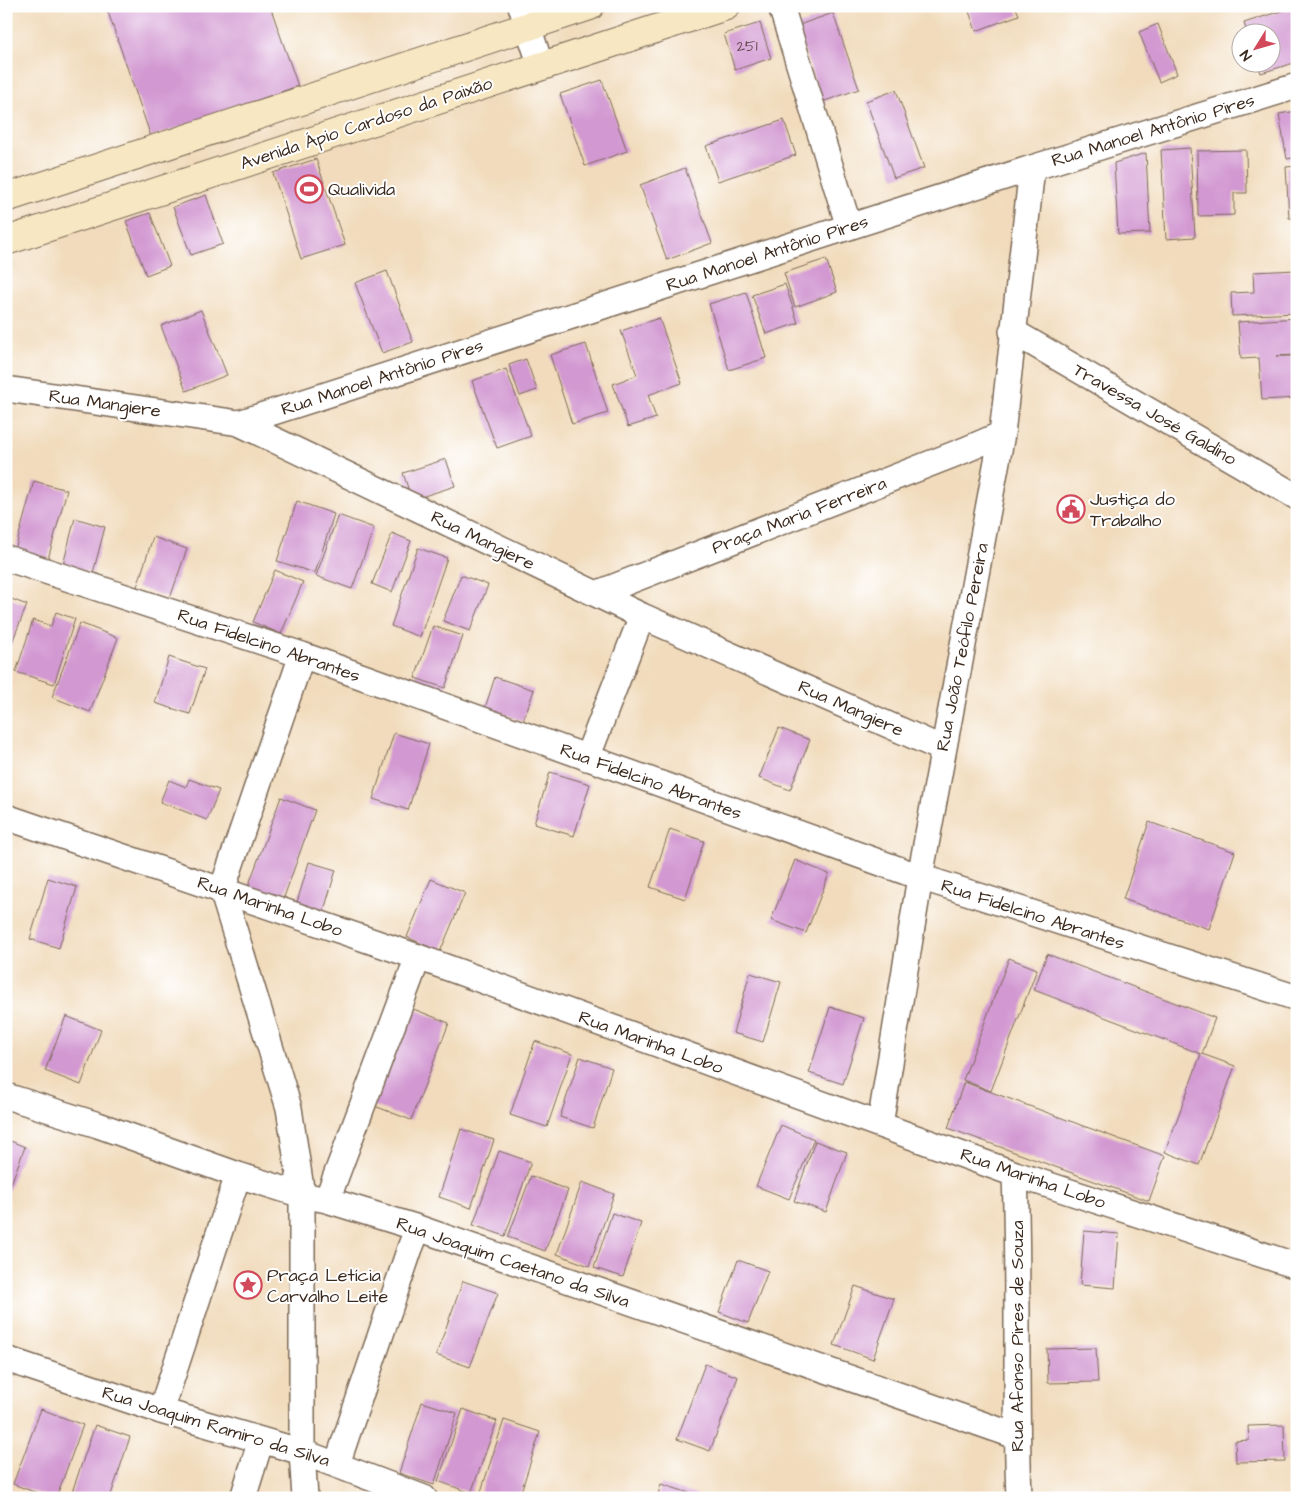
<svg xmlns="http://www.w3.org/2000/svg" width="1303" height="1504" viewBox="0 0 1303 1504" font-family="'Architects Daughter',sans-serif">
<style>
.building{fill:#d298d1}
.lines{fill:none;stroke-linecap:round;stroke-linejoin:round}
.street-casing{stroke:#7b6855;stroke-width:28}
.secondary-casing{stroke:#7b6855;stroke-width:30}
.street{stroke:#fff;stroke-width:25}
.secondary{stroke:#f7e8c3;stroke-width:28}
.labels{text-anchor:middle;stroke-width:4;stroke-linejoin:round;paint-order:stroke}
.number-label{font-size:15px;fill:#61464b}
.street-label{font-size:18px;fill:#3b2a1e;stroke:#fff}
.poi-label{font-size:18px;fill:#3b2a1e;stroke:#fff;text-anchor:start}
</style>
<rect width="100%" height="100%" fill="#fff"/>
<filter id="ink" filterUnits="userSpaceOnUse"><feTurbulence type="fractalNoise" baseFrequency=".02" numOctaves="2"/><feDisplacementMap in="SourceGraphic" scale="10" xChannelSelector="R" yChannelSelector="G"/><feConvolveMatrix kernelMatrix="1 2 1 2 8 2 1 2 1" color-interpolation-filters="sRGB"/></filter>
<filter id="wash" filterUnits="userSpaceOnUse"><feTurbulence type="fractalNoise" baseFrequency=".0096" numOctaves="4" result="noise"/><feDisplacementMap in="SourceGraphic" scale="20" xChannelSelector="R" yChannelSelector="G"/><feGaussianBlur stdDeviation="1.12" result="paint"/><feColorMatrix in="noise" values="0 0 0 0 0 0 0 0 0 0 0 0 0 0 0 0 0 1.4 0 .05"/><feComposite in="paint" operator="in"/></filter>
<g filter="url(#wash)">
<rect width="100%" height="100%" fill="#f1dbbc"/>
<g id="blocks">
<path class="building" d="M106,6h164l28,80 -147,51z
M967,6h48l4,9 -43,16z
M1293,7l4,10v45l-36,11 -4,-11h13v-30h-23l-3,-9z
M833,13l26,76 -37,13 -26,-76z
M760,23l11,35 -36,12 -11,-36z
M1158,24l19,50 -18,8 -20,-50z
M602,80l25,71 -42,15 -25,-72z
M896,90l28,78 -30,10 -28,-77z
M1297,111v46l-10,2 -8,-45z
M784,120l12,35 -78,26 -12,-35z
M1190,148l5,89 -29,2 -5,-89z
M1246,150l1,43h-13v22l-36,1 -1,-65z
M1146,153l4,80 -32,1 -4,-71z
M316,159l29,86 -44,14 -28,-86z
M1297,166v52h-8l-3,-51z
M685,168l27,75 -45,17 -27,-75z
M206,195l17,49 -32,11 -18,-48z
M150,213l20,53 -24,9 -20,-54z
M826,259l11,33 -42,15 -11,-34z
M1297,270v43l-65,3 -1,-23 23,-1 -1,-20z
M387,271l26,71 -31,11 -27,-70z
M785,284l13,39 -32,11 -14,-39z
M746,292l20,66 -37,12 -20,-66z
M201,310l26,65 -41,16 -25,-65z
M659,318l23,65 -34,12 8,23 -28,9 -15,-43 24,-9 -16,-44z
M1297,318v37l-21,1h21v42l-35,2 -3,-42 -18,1 -3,-37z
M586,344l22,69 -36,11 -22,-69z
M526,359l11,31 -17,6 -11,-31z
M506,369l25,67 -34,12 -25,-67z
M446,459l9,27 -43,14 -9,-27z
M34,481l33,9 -19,69 -33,-9z
M297,501l37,13 -19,59 -38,-12z
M338,515l36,13 -22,61 -36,-13z
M75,518l30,9 -12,46 -30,-8z
M392,533l19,8 -19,51 -20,-8z
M153,537l34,12 -17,49 -33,-11z
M418,548l29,10 -27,79 -29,-11z
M275,570l28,12 -22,52 -28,-12z
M461,575l27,10 -18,46 -27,-10z
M6,597l21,8 -21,52z
M56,612l19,7 -21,65 -38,-12 17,-52 18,6z
M80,623l38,15 -28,74 -38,-15z
M433,626l30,10 -18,52 -30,-10z
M169,657l36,12 -15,45 -35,-11z
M495,677l39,13 -11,31 -38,-13z
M779,728l31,12 -20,50 -31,-12z
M394,733l35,11 -21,66 -35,-11z
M550,772l40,12 -16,52 -40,-12z
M189,779l30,11 -12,30 -47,-18 9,-22 17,7z
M281,797l34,13 -32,90 -35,-13z
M1149,822l86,30 -26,77 -86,-30z
M670,829l34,12 -19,58 -35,-12z
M795,860l34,14 -23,59 -35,-13z
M309,862l27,8 -14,47 -27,-8z
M48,878l29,9 -18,61 -29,-9z
M431,879l34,14 -25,59 -33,-15z
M1047,954l168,64 -13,36 33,12 -36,99 -34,-13 36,-98 -167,-64z
M1009,958l28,11 -46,122 -28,-11z
M750,973l31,9 -18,60 -30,-9z
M830,1007l34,11 -21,66 -34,-11z
M411,1008l38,15 -38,97 -39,-15z
M66,1016l35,14 -20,55 -36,-14z
M535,1041l37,13 -25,73 -37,-12z
M580,1057l32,11 -19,60 -33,-11z
M964,1082l201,74 -16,45 -201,-73z
M781,1125l33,14 -25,60 -33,-13z
M461,1129l33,11 -23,68 -32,-11z
M6,1139l19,8 -19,50z
M815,1141l32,11 -21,60 -32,-11z
M499,1151l32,11 -26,74 -32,-11z
M531,1176l37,14 -23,61 -37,-14z
M582,1182l32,12 -25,72 -32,-12z
M612,1213l29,10 -18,54 -29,-9z
M1084,1231l35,3 -4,54 -35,-3z
M738,1260l30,11 -20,52 -29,-11z
M463,1281l35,12 -28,74 -34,-12z
M855,1286l39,13 -21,60 -39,-14z
M1096,1348l2,34 -50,1 -1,-34z
M705,1364l33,13 -28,74 -33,-12z
M422,1402l35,11 -23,72 -35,-12z
M41,1409l42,16 -27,73h-6l-37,-14z
M463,1409l34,12 -26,72 -33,-12z
M504,1420l36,12 -21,66h-40z
M95,1425l35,12 -20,61h-40z
M1284,1425l1,36 -49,1 -1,-21 14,-1 -1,-14z
M661,1484l38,12 -1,2h-41z"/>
</g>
</g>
<g filter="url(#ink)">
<use href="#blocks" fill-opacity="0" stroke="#7b6855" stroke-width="1"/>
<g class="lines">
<g class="street-casing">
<path id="street" d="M521,6l20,60
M781,6l68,221
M1012,331l285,166
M6,389l233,34 403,193 301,133
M239,423l793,-255 265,-82
M6,558l296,97 618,222 377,121
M596,594l369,-144 37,-16
M302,655l-80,235 67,218 13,87v257l3,46
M587,758l55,-142
M6,817l412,140 597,217 282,92
M6,1096l92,29 140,50 64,20 25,5 91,28 598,208
M880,1125l40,-248 82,-443 30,-266
M1015,1174c4,108 0,216 4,324
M327,1200l91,-243
M6,1359l155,52 141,41 122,46
M161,1411l77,-236
M337,1464l73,-216 8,-20
M243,1498l18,-58"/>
</g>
<g class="secondary-casing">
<path id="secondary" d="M6,198l584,-192
M6,241l720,-235"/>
</g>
<use href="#street" class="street"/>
<use href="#secondary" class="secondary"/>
</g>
</g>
<defs>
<g id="stadium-ring" transform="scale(1.4375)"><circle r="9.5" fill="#fff" stroke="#d1495b" stroke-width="1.5"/><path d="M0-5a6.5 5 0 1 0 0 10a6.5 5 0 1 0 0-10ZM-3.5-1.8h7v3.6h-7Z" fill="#d1495b"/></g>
<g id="civic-ring" transform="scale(1.4375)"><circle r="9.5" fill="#fff" stroke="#d1495b" stroke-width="1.5"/><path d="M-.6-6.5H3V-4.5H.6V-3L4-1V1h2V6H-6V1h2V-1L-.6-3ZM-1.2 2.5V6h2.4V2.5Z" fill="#d1495b"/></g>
<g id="sight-ring" transform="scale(1.4375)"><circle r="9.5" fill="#fff" stroke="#d1495b" stroke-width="1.5"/><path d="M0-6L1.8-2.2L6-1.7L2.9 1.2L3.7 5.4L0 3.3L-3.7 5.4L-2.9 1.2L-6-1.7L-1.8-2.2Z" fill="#d1495b"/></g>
</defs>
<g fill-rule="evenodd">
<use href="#stadium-ring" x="309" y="189"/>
<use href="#civic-ring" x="1071" y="509"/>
<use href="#sight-ring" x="248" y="1285"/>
</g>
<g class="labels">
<g class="number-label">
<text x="747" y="51">251</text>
</g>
<g class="street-label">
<text transform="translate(366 123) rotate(-18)" y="6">Avenida Ápio Cardoso da Paixão</text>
<text transform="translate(1153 130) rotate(-17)" y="6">Rua Manoel Antônio Pires</text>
<text transform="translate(767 253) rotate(-18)" y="6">Rua Manoel Antônio Pires</text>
<text transform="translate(382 377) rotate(-18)" y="6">Rua Manoel Antônio Pires</text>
<text transform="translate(105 403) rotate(8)" y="6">Rua Mangiere</text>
<text transform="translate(1155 414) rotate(30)" y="6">Travessa José Galdino</text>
<text transform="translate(799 515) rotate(-21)" y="6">Praça Maria Ferreira</text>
<text transform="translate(483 540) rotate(26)" y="6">Rua Mangiere</text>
<text transform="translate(269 645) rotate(19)" y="6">Rua Fidelcino Abrantes</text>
<text transform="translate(962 647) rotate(-79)" y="6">Rua João Teófilo Pereira</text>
<text transform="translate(851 708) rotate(24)" y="6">Rua Mangiere</text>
<text transform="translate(651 781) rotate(20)" y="6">Rua Fidelcino Abrantes</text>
<text transform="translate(270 906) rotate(19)" y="6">Rua Marinha Lobo</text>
<text transform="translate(1033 914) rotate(18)" y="6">Rua Fidelcino Abrantes</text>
<text transform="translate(651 1042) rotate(20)" y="6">Rua Marinha Lobo</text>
<text transform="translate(1033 1178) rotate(19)" y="6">Rua Marinha Lobo</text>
<text transform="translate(513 1262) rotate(19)" y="6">Rua Joaquim Caetano da Silva</text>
<text transform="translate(1017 1336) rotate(-90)" y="6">Rua Afonso Pires de Souza</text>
<text transform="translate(216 1426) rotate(17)" y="6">Rua Joaquim Ramiro da Silva</text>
</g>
<g class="poi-label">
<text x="328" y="195">Qualivida</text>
<text x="1090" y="505">Justiça do<tspan x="1090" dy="21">Trabalho</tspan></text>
<text x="267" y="1281">Praça Letícia<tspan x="267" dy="21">Carvalho Leite</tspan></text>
</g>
</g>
<rect width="1303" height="1504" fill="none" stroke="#fff" stroke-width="25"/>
<g transform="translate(1256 48) rotate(233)"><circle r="24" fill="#ffffff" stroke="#b1aaa5"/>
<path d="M0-4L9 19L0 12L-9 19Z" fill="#d1495b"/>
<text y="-8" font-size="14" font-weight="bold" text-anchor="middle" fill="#3b2a1e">N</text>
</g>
</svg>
